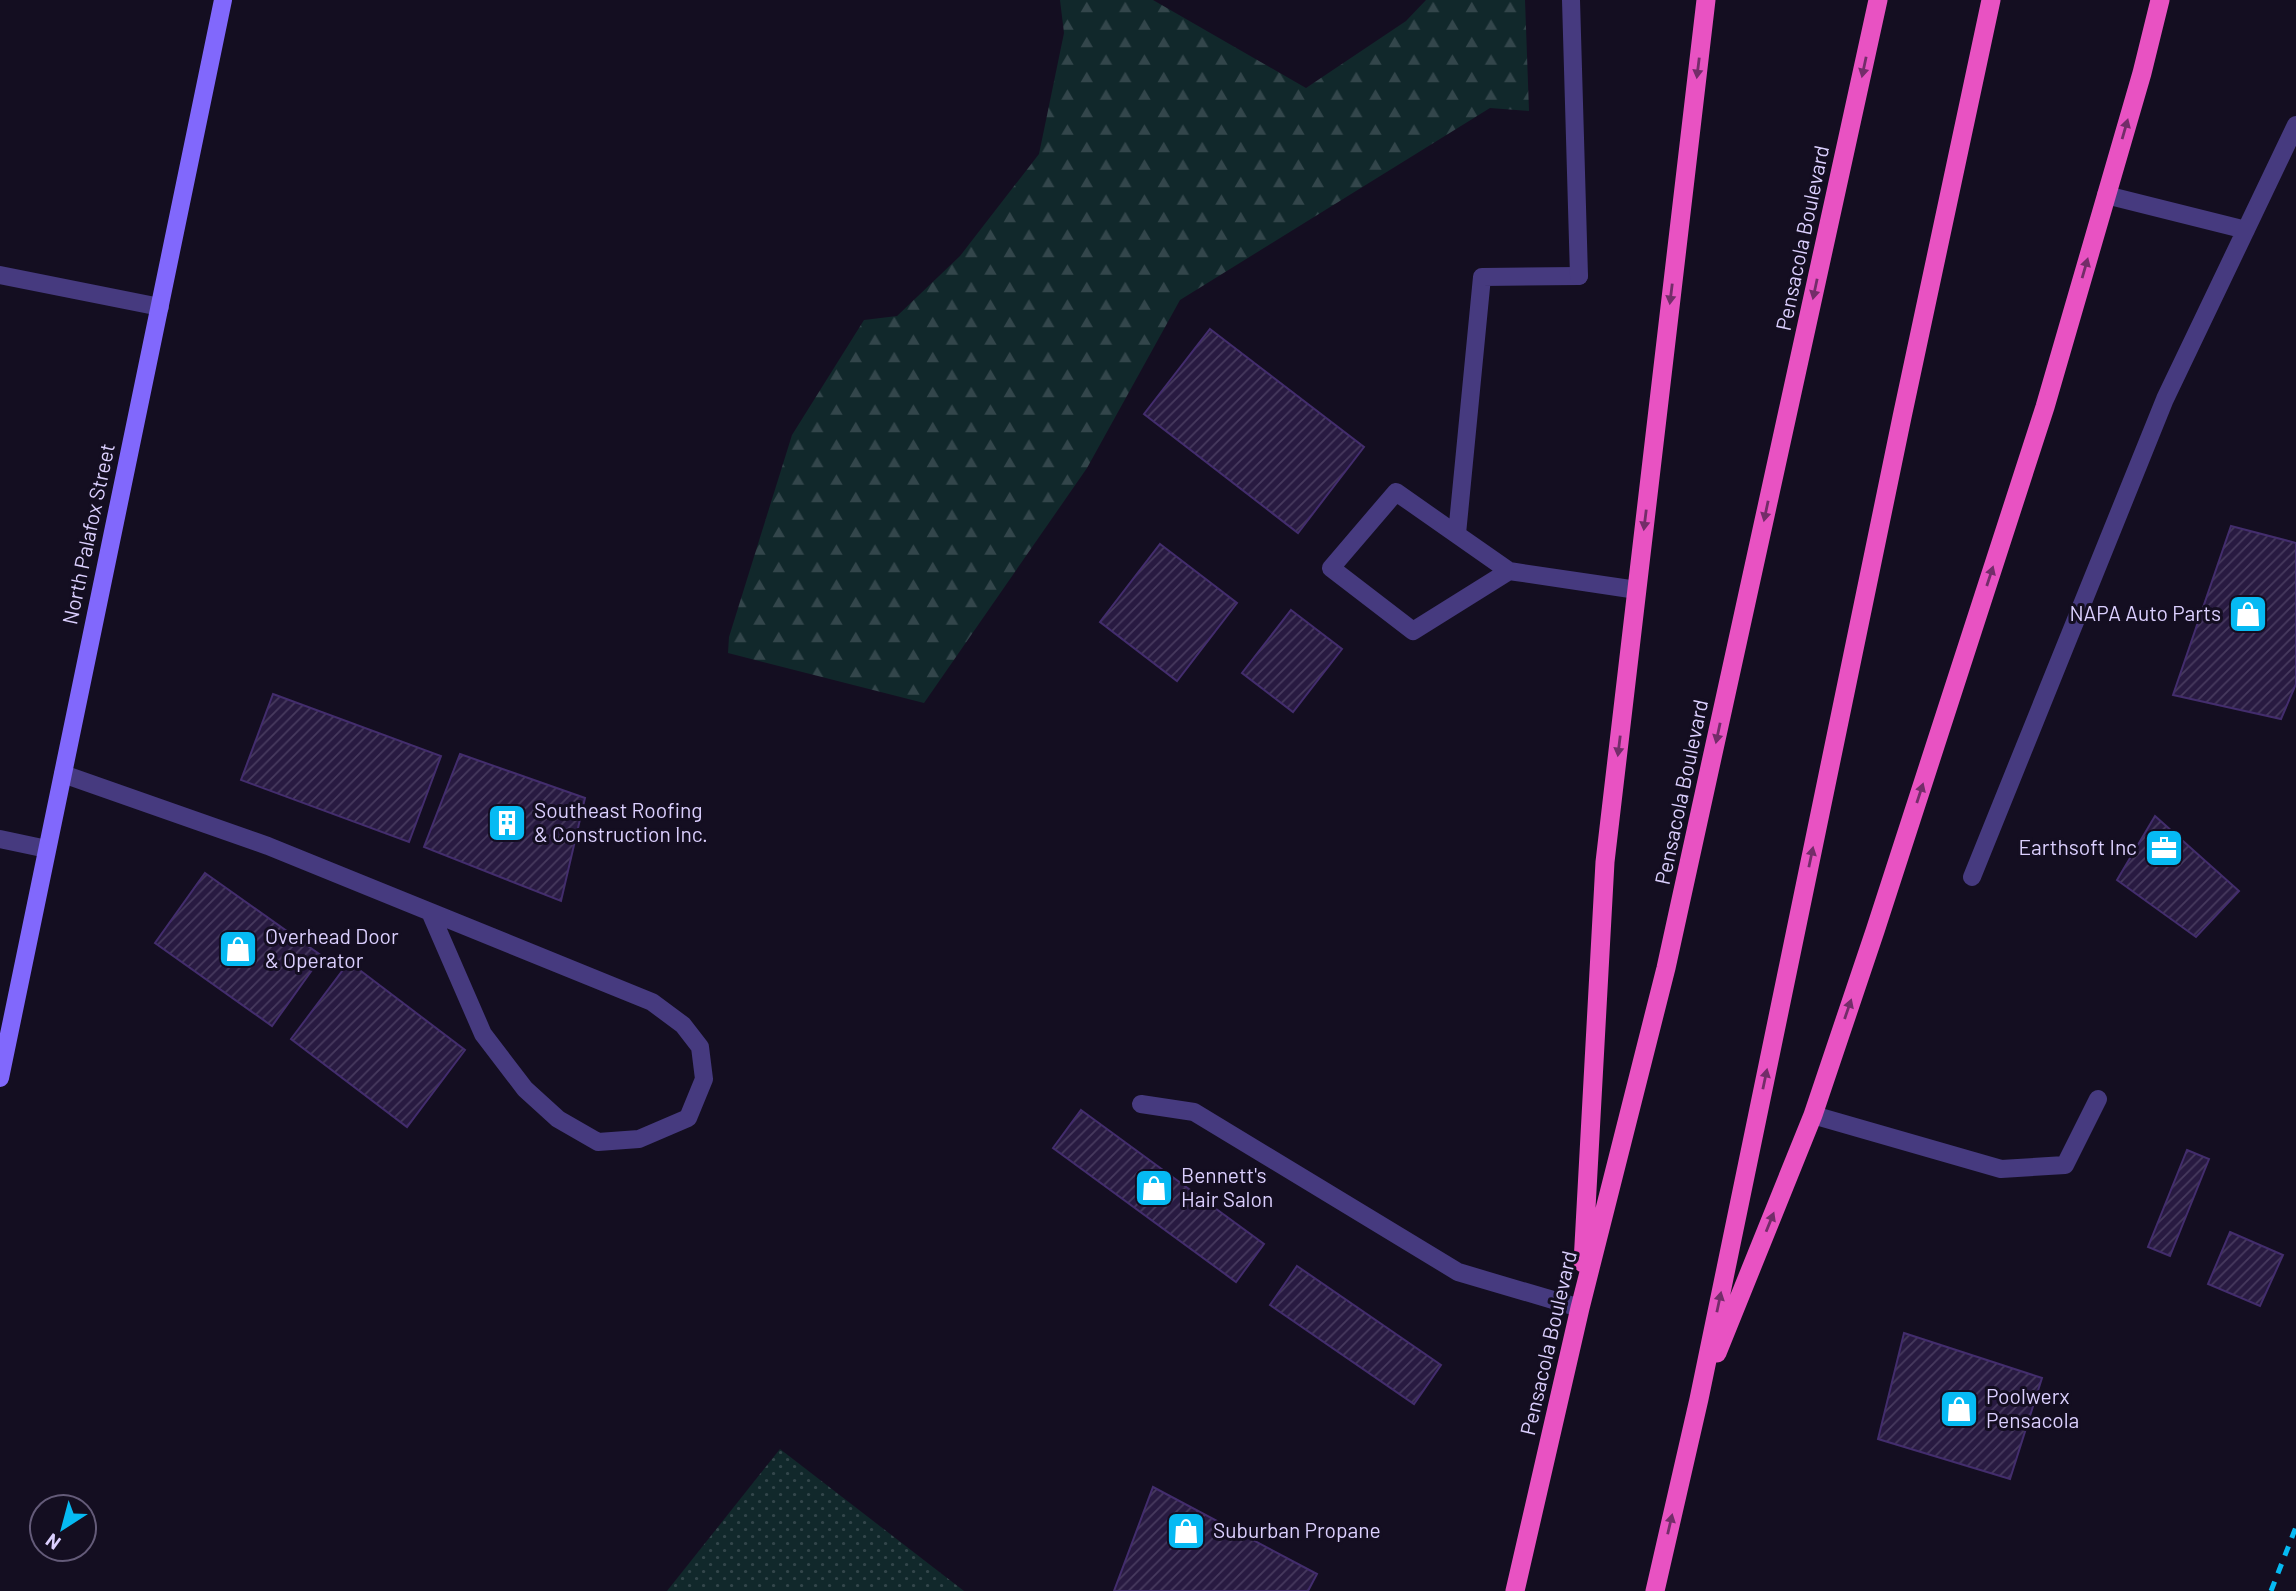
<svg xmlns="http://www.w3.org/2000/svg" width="2296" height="1591" viewBox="0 0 2296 1591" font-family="Barlow,sans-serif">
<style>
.green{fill:url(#green-dots)}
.forest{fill:url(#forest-firs)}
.building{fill:url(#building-hatch);stroke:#432d6d;stroke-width:2}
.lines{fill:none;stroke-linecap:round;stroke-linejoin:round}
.service{stroke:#463a7f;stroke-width:18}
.minor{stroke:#463a7f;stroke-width:18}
.secondary{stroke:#8168fc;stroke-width:18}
.trunk{stroke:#e852c2;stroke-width:19}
.rail{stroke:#06baf3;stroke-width:5;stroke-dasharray:10 9;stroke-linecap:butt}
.oneway{fill:#732d69}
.labels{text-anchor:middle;stroke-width:6;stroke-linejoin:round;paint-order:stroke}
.street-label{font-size:21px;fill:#dbcffe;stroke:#140e21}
.poi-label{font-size:21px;fill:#dbcffe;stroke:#140e21;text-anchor:start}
</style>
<defs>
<pattern id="green-dots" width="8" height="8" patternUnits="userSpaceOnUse" patternTransform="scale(1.75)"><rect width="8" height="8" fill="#11282b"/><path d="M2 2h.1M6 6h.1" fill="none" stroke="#33464b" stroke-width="1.8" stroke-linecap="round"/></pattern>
<pattern id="forest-firs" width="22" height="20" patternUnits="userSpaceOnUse" patternTransform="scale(1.75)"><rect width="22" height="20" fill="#11282b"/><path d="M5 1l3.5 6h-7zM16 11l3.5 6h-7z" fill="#33464b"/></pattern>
<pattern id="building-hatch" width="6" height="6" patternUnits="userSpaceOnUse" patternTransform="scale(1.75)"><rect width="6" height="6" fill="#281a41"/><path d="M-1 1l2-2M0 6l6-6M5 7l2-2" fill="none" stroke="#473a5e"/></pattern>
</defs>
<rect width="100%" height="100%" fill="#140e21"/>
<path class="green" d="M780,1449l184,142h-297z"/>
<path class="forest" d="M1060,0h93l153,88 100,-67 20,-21h99l4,111 -39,-3 -310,192 -93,168 -163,235 -196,-50 1,-16 63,-202 72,-115 33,-4 63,-60 79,-102 25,-121z"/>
<path class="building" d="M1210,329l154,118 -66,86 -154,-119z
M2231,526l65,17v141l-15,35 -108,-24z
M1160,544l77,59 -60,78 -77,-59z
M1291,610l51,39 -49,63 -51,-39z
M273,694l168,62 -32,86 -168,-62z
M460,754l125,44 -24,103 -137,-54z
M2155,816l84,75 -43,46 -79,-57z
M205,873l117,83 -50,70 -117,-83z
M349,962l116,88 -58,77 -116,-88z
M1081,1110l183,134 -28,38 -183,-134z
M2187,1150l22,9 -39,97 -22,-9z
M2230,1232l53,23 -23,51 -52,-22z
M1297,1266l144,99 -27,39 -144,-99z
M1904,1333l138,45 -32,101 -132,-40z
M1153,1487l164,87 -9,17h-194z"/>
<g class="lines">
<path class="service" d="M2106,195l140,35
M0,275l160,32
M1457,534l25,-257 97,-1
M1509,571l-96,60 -82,-63 65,-76 113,79 128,19
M63,774l205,72 384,156 31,23 17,22 4,32 -16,39 -49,21 -41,3 -40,-23 -33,-30 -42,-55 -53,-122
M0,839l47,10
M1972,877l193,-478 131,-274
M1141,1104l53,8 264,160 122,36
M1813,1115l188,54 64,-4 33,-66"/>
<path class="minor" d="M1571,0l8,276"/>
<path class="secondary" d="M0,1078l223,-1078"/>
<path class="trunk" d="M1583,1263l22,-401 101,-862
M1717,1353l96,-238 62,-184 170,-524 97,-334 18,-73
M1515,1591l65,-283 86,-340 212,-968
M1655,1591l44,-192 203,-982 89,-417"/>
<path class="rail" d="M2271,1591l25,-64"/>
</g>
<defs><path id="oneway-solid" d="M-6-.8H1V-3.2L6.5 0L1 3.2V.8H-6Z" transform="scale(1.75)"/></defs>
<g class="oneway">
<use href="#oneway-solid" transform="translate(1864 67) rotate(102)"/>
<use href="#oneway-solid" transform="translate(1698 68) rotate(97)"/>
<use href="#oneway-solid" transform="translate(2125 129) rotate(-74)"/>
<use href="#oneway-solid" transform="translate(2085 268) rotate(-74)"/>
<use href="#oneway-solid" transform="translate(1815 289) rotate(102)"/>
<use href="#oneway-solid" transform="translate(1671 294) rotate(97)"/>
<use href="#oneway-solid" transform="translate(1766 511) rotate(102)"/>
<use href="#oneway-solid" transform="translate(1645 520) rotate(97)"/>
<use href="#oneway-solid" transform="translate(1990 576) rotate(-72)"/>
<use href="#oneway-solid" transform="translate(1718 733) rotate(102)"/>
<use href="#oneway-solid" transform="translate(1619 746) rotate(97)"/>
<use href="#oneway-solid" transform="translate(1920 793) rotate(-72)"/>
<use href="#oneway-solid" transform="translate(1811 857) rotate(-78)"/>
<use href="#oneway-solid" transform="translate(1848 1009) rotate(-71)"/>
<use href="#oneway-solid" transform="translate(1765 1079) rotate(-78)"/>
<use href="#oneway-solid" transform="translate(1770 1222) rotate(-68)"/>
<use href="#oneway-solid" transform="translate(1719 1302) rotate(-78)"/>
<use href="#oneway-solid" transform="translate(1670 1524) rotate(-77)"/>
</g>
<defs>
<g id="shop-square" transform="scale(2.0125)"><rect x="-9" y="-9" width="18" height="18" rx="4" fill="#06baf3" stroke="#140e21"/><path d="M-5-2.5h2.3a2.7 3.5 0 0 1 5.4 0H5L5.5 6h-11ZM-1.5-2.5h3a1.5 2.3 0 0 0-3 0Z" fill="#fff"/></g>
<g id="building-square" transform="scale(2.0125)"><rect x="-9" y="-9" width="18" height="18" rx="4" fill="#06baf3" stroke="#140e21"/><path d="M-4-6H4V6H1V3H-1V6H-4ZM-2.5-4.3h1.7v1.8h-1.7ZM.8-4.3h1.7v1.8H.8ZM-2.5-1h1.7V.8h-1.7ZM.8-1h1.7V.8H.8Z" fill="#fff"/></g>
<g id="office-square" transform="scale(2.0125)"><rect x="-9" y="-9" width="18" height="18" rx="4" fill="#06baf3" stroke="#140e21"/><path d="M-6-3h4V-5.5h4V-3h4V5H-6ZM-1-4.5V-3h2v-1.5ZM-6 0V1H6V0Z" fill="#fff"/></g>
</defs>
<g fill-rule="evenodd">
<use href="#shop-square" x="2248" y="614"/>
<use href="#building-square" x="507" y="823"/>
<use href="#office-square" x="2164" y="848"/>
<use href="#shop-square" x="238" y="949"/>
<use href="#shop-square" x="1154" y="1188"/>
<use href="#shop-square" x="1959" y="1409"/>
<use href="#shop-square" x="1186" y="1531"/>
</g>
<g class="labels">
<g class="street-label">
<text transform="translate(1803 238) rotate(-78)" y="7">Pensacola Boulevard</text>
<text transform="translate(89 534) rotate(-78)" y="7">North Palafox Street</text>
<text transform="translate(1682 792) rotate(-78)" y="7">Pensacola Boulevard</text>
<text transform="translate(1549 1343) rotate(-77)" y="7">Pensacola Boulevard</text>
</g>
<g class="poi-label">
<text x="2221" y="621" text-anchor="end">NAPA Auto Parts</text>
<text x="534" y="818">Southeast Roofing<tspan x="534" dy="24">&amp; Construction Inc.</tspan></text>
<text x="2137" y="855" text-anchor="end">Earthsoft Inc</text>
<text x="265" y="944">Overhead Door<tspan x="265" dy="24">&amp; Operator</tspan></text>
<text x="1181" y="1183">Bennett's<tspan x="1181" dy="24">Hair Salon</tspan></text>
<text x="1986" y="1404">Poolwerx<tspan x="1986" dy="24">Pensacola</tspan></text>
<text x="1213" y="1538">Suburban Propane</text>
</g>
</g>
<g transform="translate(63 1528) rotate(216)"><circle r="33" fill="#140e21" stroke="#645b79" stroke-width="2"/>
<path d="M0-5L12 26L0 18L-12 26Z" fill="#06baf3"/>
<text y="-10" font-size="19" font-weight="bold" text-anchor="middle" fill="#dbcffe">N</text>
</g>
</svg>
